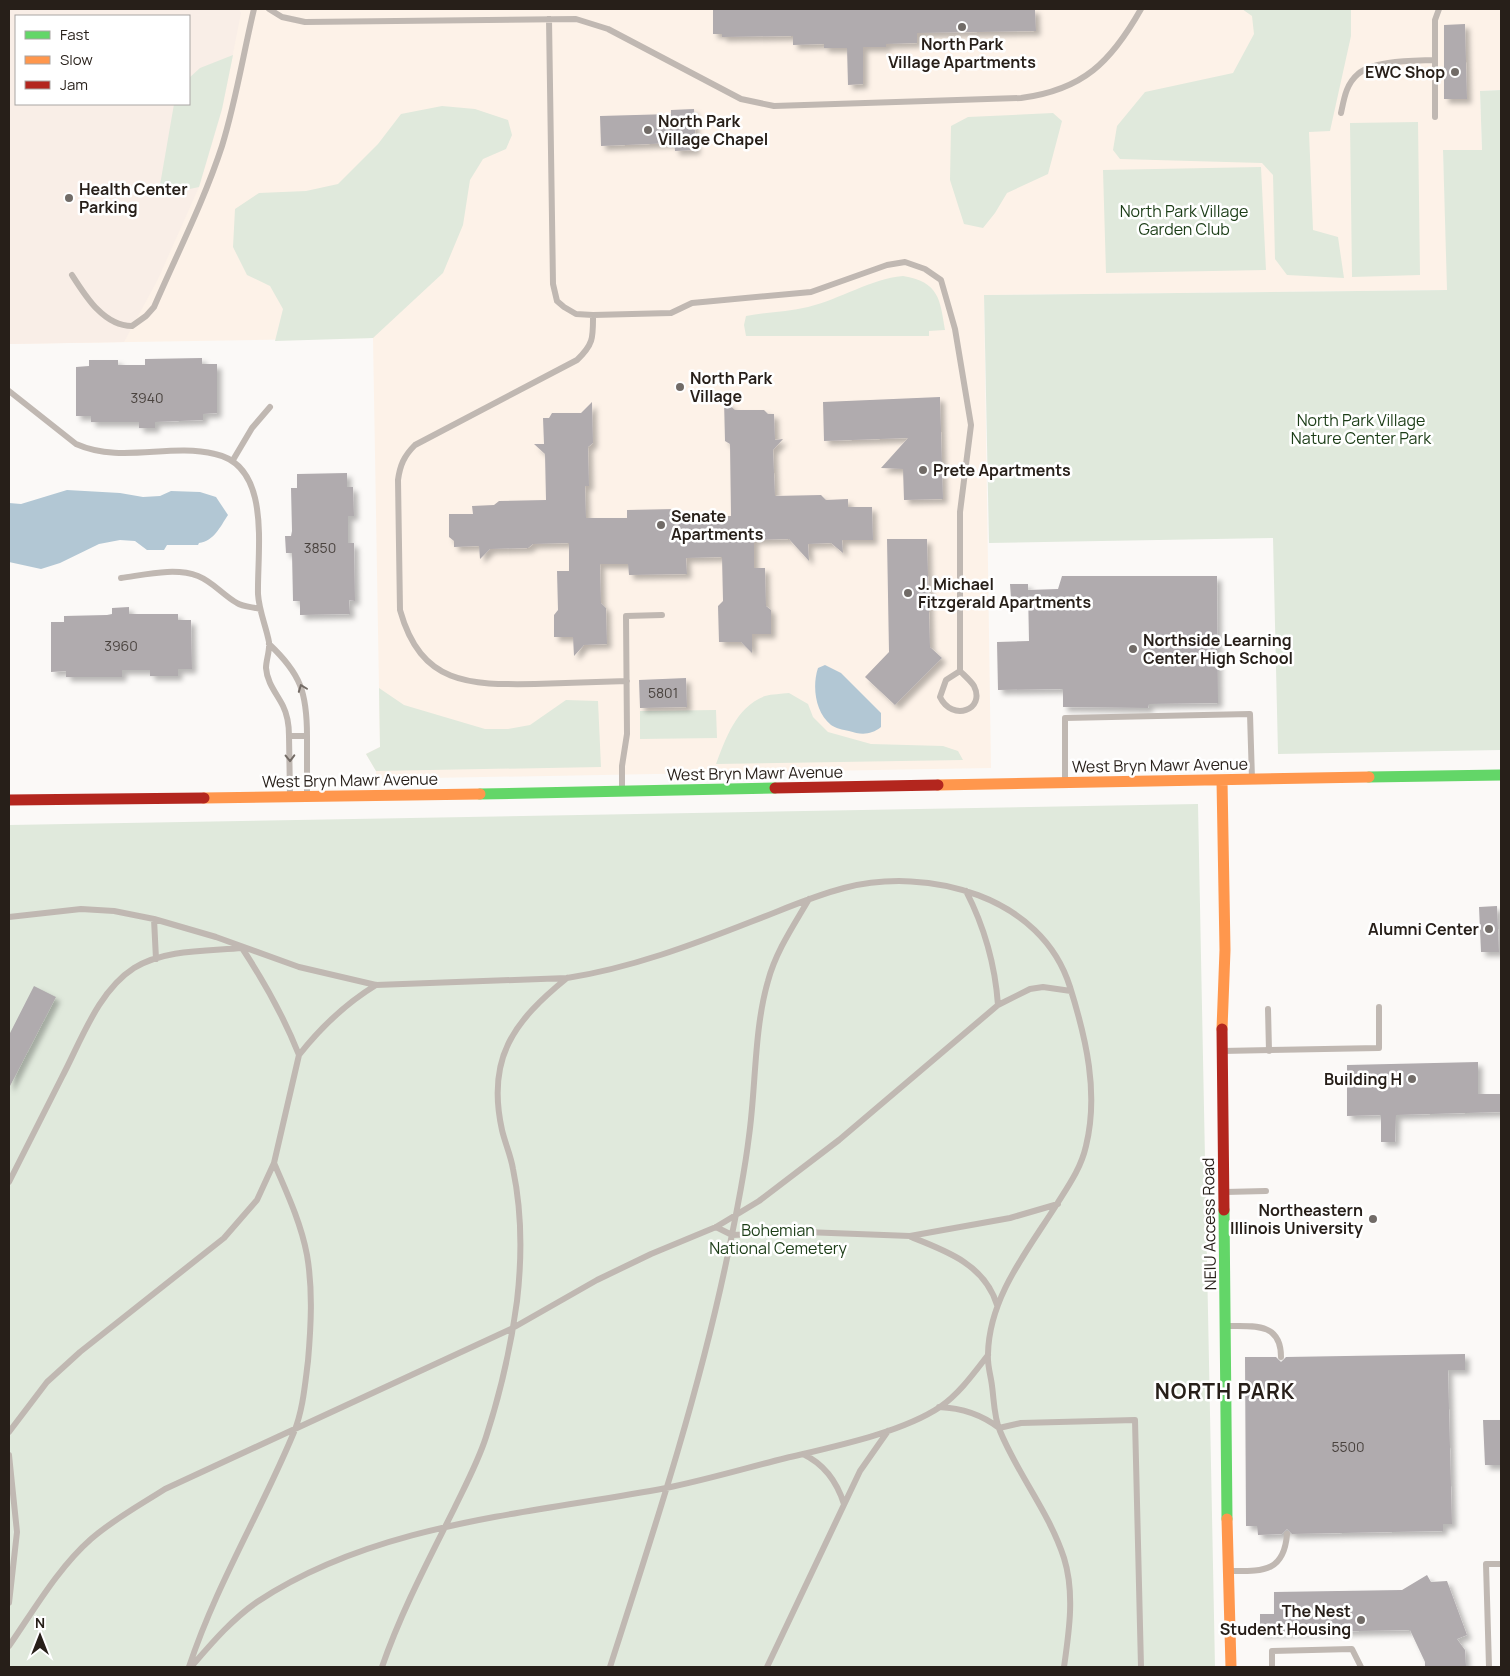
<svg xmlns="http://www.w3.org/2000/svg" width="1510" height="1676" viewBox="0 0 1510 1676" font-family="Manrope,sans-serif">
<style>
.commercial{fill:#fdf2e8;fill-rule:evenodd}
.medical{fill:#f9eee7;fill-rule:evenodd}
.green{fill:#e0e9dc}
.water{fill:#b2c7d4}
.building{fill:#b0abae;filter:url(#shadow)}
.lines{fill:none;stroke-linecap:round;stroke-linejoin:round}
.lane{stroke:#c0b8b2;stroke-width:6}
.fast{stroke:#63d668;stroke-width:11}
.slow{stroke:#ff974d;stroke-width:11}
.jam{stroke:#b3261e;stroke-width:11}
.oneway{stroke:#746c66}
.poi-dot{fill:#716b67;stroke:#fff;stroke-width:2}
.labels{text-anchor:middle;stroke-width:5;stroke-linejoin:round;paint-order:stroke}
.number-label{font-size:14px;fill:#49423e}
.poi-label{font-size:16px;font-weight:bold;fill:#271f19;stroke:#fff;text-anchor:start}
.park-label{font-size:16px;fill:#1c3d17;stroke:#fff}
.street-label{font-size:16px;fill:#271f19;stroke:#fff}
.district-label{font-size:21px;font-weight:bold;letter-spacing:1px;fill:#271f19;stroke:#fff}
</style>
<defs>
<filter id="shadow"><feDropShadow dx="4.5" dy="4.5" stdDeviation="2.5" flood-color="#0004"/></filter>
</defs>
<rect width="100%" height="100%" fill="#fbf9f7"/>
<path class="commercial" d="M9,9h1492v81l-21,1 2,59h-39l5,140 -464,5 7,473 -615,11v-8l-10,-17 14,-7 -7,-409 -364,6zM16,16h173v88h-173z"/>
<path class="medical" d="M9,9h230l2,4 -19,96 -23,78 -41,92 -34,63 -115,2zM16,16h173v88h-173z"/>
<path class="green" d="M1242,9h109v27l-21,95 -21,1 4,98 25,7 6,41 -57,-3 -12,-16 -2,-84 -11,-12 -142,-4 -7,-9 4,-24 28,-34 88,-19 21,-39 -2,-18z
M233,55l-11,54 -23,78 -28,6 -11,-8 14,-81h15v-26l11,-10z
M1501,90v660l-223,4 -5,-216 -284,5 -5,-248 463,-5 -4,-140h39l-2,-59z
M442,106l33,3 33,11 4,15 -6,14 -23,10 -13,21 -7,45 -20,48 -70,65 -98,3 8,-32 -13,-23 -23,-11 -14,-28 2,-38 24,-16 47,-2 32,-7 40,-40 23,-30z
M1053,113l9,8 -14,53 -41,19 -12,20 -12,15 -19,-4 -14,-44 1,-54 17,-9z
M1418,122l2,153 -68,2 -2,-154z
M1261,167l5,103 -160,3 -3,-103z
M903,276c36,6 37,23 42,54l-16,1v5h-183l-2,-11 2,-9c20,-4 42,-4 62,-9 33,-8 62,-28 95,-31z
M379,688l25,17 81,24h23l22,-4 36,-25 32,1 3,66 -225,4 -10,-17 14,-7z
M789,693l19,11 5,13 15,15 43,12 72,2 15,5 5,9 -247,4c10,-26 20,-57 49,-68 7,-2 16,-2 24,-3z
M716,710l1,28 -77,1v-28z
M1198,804l17,863h-1206v-842z"/>
<path class="water" d="M67,490l53,3 23,4 17,-1 11,-5 29,1 16,5 12,18c-8,12 -14,26 -29,28l-1,2h-31l-3,5h-17l-12,-9 -15,-1 -21,4 -39,19 -19,6 -32,-7v-59l12,1z
M825,665l16,8 40,40v14c-10,8 -20,8 -32,4 -6,-1 -14,-3 -18,-6 -16,-13 -19,-39 -13,-57z"/>
<path class="building" d="M713,9h322l1,22 -119,2v10l-31,1v3h-23v37l-15,1 -1,-37h-23v-4l-31,1v-9l-71,1v-3h-9z
M1465,24l2,75h-23v-74z
M694,109l2,41 -21,1 -1,-8 -73,3 -1,-30 71,-2v-4z
M202,358v6h15v49l-14,1v6l-48,2v6h-16v-6h-48v-6h-15v-49l13,-1v-6h29v5h27v-6z
M940,397l3,102 -39,1 -1,-31 -22,-1 27,-30 -84,3 -1,-39z
M724,400l11,10h29l4,4h6l1,26 8,-1 -10,11 2,46 46,-1 5,5 22,-1v8h24l1,33h-31l1,13 -12,-10 -23,1 1,17 -20,-22 -35,1v28h11l1,38 5,4v24h-19v19l-11,-11h-22l-1,-36 5,-5 -1,-44 -36,1 1,16 -58,1 -1,-11h-28l1,39 5,5 1,36 -23,1 -10,11 -1,-19h-19v-22l4,-5 -1,-39h12v-28l-36,1 -5,4 -38,1 -10,10 -1,-13 -25,1v-6l-5,-4v-23h24l-1,-8 22,-1 5,-4 47,-1 -1,-46 -11,-10h10l-1,-26h6l3,-5h29l11,-11 1,41 -5,4 1,39h-4l1,32h41v-8l48,-1 9,8 47,-1 -1,-72 -5,-3z
M347,473v14h6l1,29h-6v27h6l1,58 -6,-1 1,14 -50,1v-14h-7l-1,-48h-6l-1,-17h6l1,-5 -1,-43h6v-14z
M887,539h40l3,108 12,11 -47,47 -30,-28 24,-25z
M1062,576h155l1,127 -69,1 -1,4 -85,-1v-18l-65,1 -1,-48 32,-1 -1,-51 30,-1z
M1010,584h18v14h-17z
M129,607v7h49v6h13l1,49h-14v7h-28v-6h-28v7h-56v-6l-15,1v-50h13v-6l43,-1 5,-1v-6z
M686,678l1,29 -47,1 -1,-28z
M1497,906l2,46h-18l-2,-45z
M34,986l22,11 -47,91v-53z
M1478,1062v32h23v18l-105,3 -1,27h-14v-27l-34,1v-51z
M1465,1354v16h-17l4,154h-9v7l-151,3 -5,-5 -5,5 -24,1 -1,-9h-11l-1,-169h31l5,5 5,-5z
M1483,1420h18v45h-16z
M1427,1575l4,7 16,-1 20,54 -10,4 8,11 1,17h-41v-5l-15,-32 -150,3v-19h14v-22l128,-2z"/>
<g class="lines">
<path class="lane" d="M269,9l13,8 23,5 271,-3 32,10 133,70 33,7 247,-8c62,-8 90,-36 120,-89
M549,19l4,265 4,17 7,6 12,7 17,1 78,-2 21,-10 119,-11 76,-27 18,-3 20,7 16,11 14,49 16,96 -11,87v159c5,5 11,10 14,15 12,24 -22,36 -34,11l6,-17 14,-9
M1341,113c3,-14 5,-29 17,-39 15,-14 57,-13 77,-14
M1435,117v-97l4,-11
M72,275c14,22 32,51 60,51l14,-10 8,-9c23,-53 50,-106 68,-161 14,-45 21,-91 32,-137
M593,315c0,22 1,29 -16,45l-162,85c-11,11 -15,20 -17,35l2,130c21,75 69,75 135,74 31,-1 62,-2 92,-3
M9,391l67,53c45,20 93,-1 139,10 57,12 42,96 43,140 1,17 8,32 11,48 1,9 -3,18 -3,26 1,15 11,26 17,38 5,10 6,19 6,30
M233,460l19,-32 18,-21
M121,578c23,-3 54,-11 77,-2 15,6 25,19 39,27 6,4 16,4 23,6
M269,644c32,30 38,49 38,92
M1065,782v-64l185,-4 2,65
M622,789v-23l5,-32 -1,-118 36,-1
M290,795l-1,-59h18v60
M966,891c19,37 29,72 32,114
M9,917l72,-8 33,2 40,8 62,18 83,30 77,18 191,-7c64,-10 125,-33 186,-57 29,-11 60,-25 91,-33 84,-22 198,8 226,99 16,51 29,106 16,159 -5,22 -17,39 -29,58 -29,46 -68,93 -69,150 -1,11 3,22 4,32 2,14 2,32 8,45 18,44 49,81 64,127 11,35 5,74 0,109
M154,919l2,40
M1268,1009l1,42
M1222,1051l157,-3v-41
M9,1182c18,-35 35,-70 53,-105 19,-36 36,-86 72,-109 30,-19 75,-17 108,-20 23,35 42,69 57,107 22,-28 46,-51 77,-70
M1225,1192l41,-1
M716,1227l16,8 73,-3 105,4 100,-18 48,-14
M911,1237c36,14 74,28 86,68
M1229,1326c26,0 52,-3 52,31
M939,1407c23,1 42,7 60,21l22,-5 114,-3 6,247
M9,1432l38,-50 33,-30 144,-114 33,-38 17,-37 25,-108
M803,1454c21,10 34,28 41,50
M9,1455l8,77 -8,71
M1230,1571c32,0 54,2 57,-37
M9,1646c25,-36 49,-78 82,-107 23,-20 49,-34 74,-50l346,-160 86,-49 54,-26 65,-27 43,-26 80,-61 159,-135 32,-16 13,-2 28,4
M189,1667c27,-82 72,-155 105,-235 9,-22 11,-48 14,-71 3,-35 5,-71 -1,-106 -6,-32 -20,-62 -33,-92
M191,1667c20,-23 40,-47 66,-65 119,-79 271,-88 409,-114 40,-8 80,-20 120,-30 46,-11 115,-25 154,-51 19,-13 34,-34 48,-52
M382,1667c19,-55 46,-106 72,-158 11,-23 24,-47 32,-72 14,-43 25,-91 31,-136 5,-43 5,-89 -4,-132 -2,-13 -8,-26 -11,-39 -16,-72 12,-109 65,-152
M610,1667c43,-134 87,-267 116,-404 9,-42 18,-85 23,-127 7,-50 5,-107 19,-155 8,-30 26,-56 41,-82
M767,1667l93,-196 28,-40
M1272,1667v-16l80,-2 9,18
M1489,1667l-3,-103h15"/>
<path class="fast" d="M1369,777l132,-2
M480,794l295,-6
M1224,1210l3,309"/>
<path class="slow" d="M938,785l431,-8
M204,798l276,-4
M1222,1029l3,-79 -3,-170
M1227,1519l4,148"/>
<path class="jam" d="M775,788l163,-3
M9,800l195,-2
M1222,1029l2,181"/>
</g>
<defs><path id="oneway-chevron" d="M-2-3.5L2.5 0L-2 3.5" fill="none" stroke-width="1.6" stroke-linecap="round" stroke-linejoin="round" transform="scale(1.25)"/></defs>
<g class="oneway">
<use href="#oneway-chevron" transform="translate(302 688) rotate(-111)"/>
<use href="#oneway-chevron" transform="translate(290 758) rotate(89)"/>
</g>
<g class="poi-dot">
<circle cx="962" cy="27" r="5"/>
<circle cx="1455" cy="72" r="5"/>
<circle cx="648" cy="130" r="5"/>
<circle cx="69" cy="198" r="5"/>
<circle cx="680" cy="387" r="5"/>
<circle cx="923" cy="470" r="5"/>
<circle cx="661" cy="525" r="5"/>
<circle cx="908" cy="593" r="5"/>
<circle cx="1133" cy="649" r="5"/>
<circle cx="1489" cy="929" r="5"/>
<circle cx="1412" cy="1079" r="5"/>
<circle cx="1373" cy="1219" r="5"/>
<circle cx="1361" cy="1620" r="5"/>
</g>
<g class="labels">
<g class="number-label">
<text x="147" y="403">3940</text>
<text x="320" y="553">3850</text>
<text x="121" y="651">3960</text>
<text x="663" y="698">5801</text>
<text x="1348" y="1452">5500</text>
</g>
<g class="poi-label">
<text x="962" y="50" text-anchor="middle">North Park<tspan x="962" dy="18">Village Apartments</tspan></text>
<text x="1445" y="78" text-anchor="end">EWC Shop</text>
<text x="658" y="127">North Park<tspan x="658" dy="18">Village Chapel</tspan></text>
<text x="79" y="195">Health Center<tspan x="79" dy="18">Parking</tspan></text>
<text x="690" y="384">North Park<tspan x="690" dy="18">Village</tspan></text>
<text x="933" y="476">Prete Apartments</text>
<text x="671" y="522">Senate<tspan x="671" dy="18">Apartments</tspan></text>
<text x="918" y="590">J. Michael<tspan x="918" dy="18">Fitzgerald Apartments</tspan></text>
<text x="1143" y="646">Northside Learning<tspan x="1143" dy="18">Center High School</tspan></text>
<text x="1479" y="935" text-anchor="end">Alumni Center</text>
<text x="1402" y="1085" text-anchor="end">Building H</text>
<text x="1363" y="1216" text-anchor="end">Northeastern<tspan x="1363" dy="18">Illinois University</tspan></text>
<text x="1351" y="1617" text-anchor="end">The Nest<tspan x="1351" dy="18">Student Housing</tspan></text>
</g>
<g class="park-label">
<text x="1184" y="217">North Park Village<tspan x="1184" dy="18">Garden Club</tspan></text>
<text x="1361" y="426">North Park Village<tspan x="1361" dy="18">Nature Center Park</tspan></text>
<text x="778" y="1236">Bohemian<tspan x="778" dy="18">National Cemetery</tspan></text>
</g>
<g class="street-label">
<text transform="translate(1160 765) rotate(-1)" y="6">West Bryn Mawr Avenue</text>
<text transform="translate(755 773) rotate(-1)" y="6">West Bryn Mawr Avenue</text>
<text transform="translate(350 780) rotate(-1)" y="6">West Bryn Mawr Avenue</text>
<text transform="translate(1209 1224) rotate(-91)" y="6">NEIU Access Road</text>
</g>
<g class="district-label">
<text x="1225" y="1399">NORTH PARK</text>
</g>
</g>
<rect width="1510" height="1676" fill="none" stroke="#271f19" stroke-width="20"/>
<rect x="15" y="15" width="175" height="90" fill="#ffffff" stroke="#a9a5a3"/>
<rect x="25" y="31" width="25" height="8" fill="#63d668" stroke="#a9a5a3"/>
<text x="60" y="40" font-size="15" fill="#271f19">Fast</text>
<rect x="25" y="56" width="25" height="8" fill="#ff974d" stroke="#a9a5a3"/>
<text x="60" y="65" font-size="15" fill="#271f19">Slow</text>
<rect x="25" y="81" width="25" height="8" fill="#b3261e" stroke="#a9a5a3"/>
<text x="60" y="90" font-size="15" fill="#271f19">Jam</text>
<g transform="translate(40 1636)" stroke="#ffffff" stroke-width="4" paint-order="stroke">
<path d="M0-4L9 19L0 12L-9 19Z" fill="#271f19"/>
<text y="-8" font-size="14" font-weight="bold" text-anchor="middle" fill="#271f19">N</text>
</g>
</svg>
